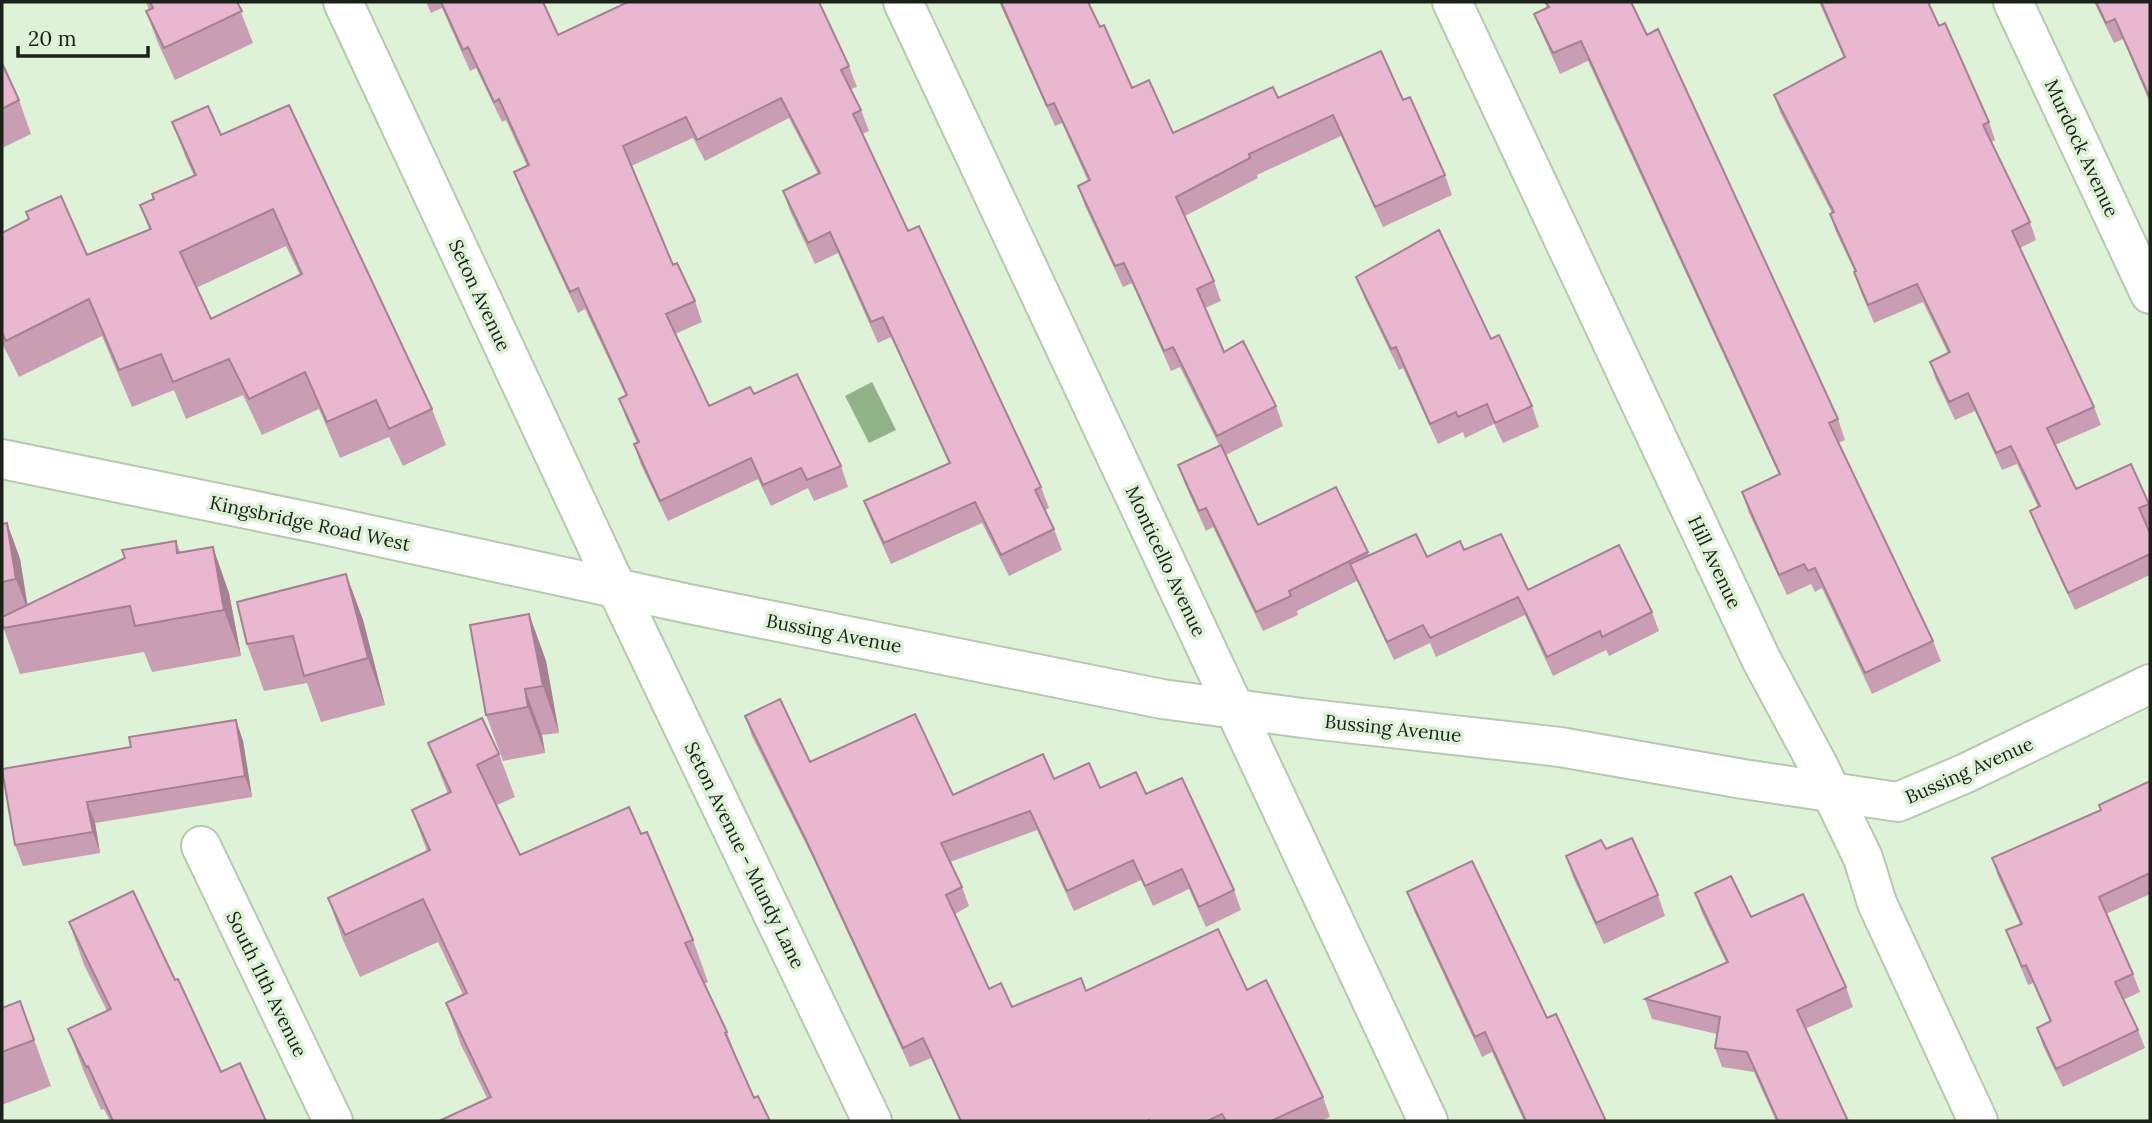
<svg xmlns="http://www.w3.org/2000/svg" width="2152" height="1123" viewBox="0 0 2152 1123" font-family="Lora,serif">
<style>
.water{fill:#92b289}
.lines{fill:none;stroke-linecap:round;stroke-linejoin:round}
.minor-casing{stroke:#b5c9af;stroke-width:42}
.minor{stroke:#fff;stroke-width:38}
.wall{fill:#c99db3;fill-rule:evenodd}
.shaded-wall{fill:#a48092}
.building{fill:#eab7d0;stroke:#a48092;stroke-width:2;fill-rule:evenodd}
.labels{text-anchor:middle;stroke-width:7;stroke-linejoin:round;paint-order:stroke}
.street-label{font-size:19px;fill:#1a2118;stroke:#ddf2d7}
</style>
<rect width="100%" height="100%" fill="#ddf2d7"/>
<path class="water" d="M872,382l24,48 -27,13 -24,-47z"/>
<g class="lines">
<g class="minor-casing">
<path id="minor" d="M343,2l274,587 255,532
M903,2l525,1119
M1452,2l309,657 58,108 44,91 14,45 101,218
M2013,2l137,292
M2,459l313,64 374,81 473,95 140,19 258,29 183,32 155,23 68,-29 184,-89
M201,846l132,275"/>
</g>
<use href="#minor" class="minor"/>
</g>
<path class="wall" d="M146,2h91l16,41 -78,37 -17,-37 -12,-32 3,-1z
M426,2h117l15,33 291,31 8,21 -6,2 10,21 8,21 -7,3 46,97 133,256 8,21 -4,2 9,19 8,21 -53,26 -27,-53 -91,41 -19,-42 -8,-21 85,-38 -58,-126 -13,6 -40,-90 -23,11 -25,-53 -7,-20 35,-17 -29,-56 -84,43 -12,-23 -62,28 42,99 22,36 7,21 -27,12 34,72 45,-12 87,72 7,21 -34,14 -6,-13 -37,18 -13,-27 -90,42 -27,-56 -7,-21 3,-1 -10,-23 -8,-21 7,-3 -41,-87 -7,4 -56,-120 -8,-21 13,-6 -21,-46 -4,2 -26,-54 -6,3 -28,-63 -11,5z
M999,2h89l12,25 32,61 41,45 105,-35 125,2 42,75 7,20 -69,32 -42,-91 -84,39 1,3 -73,38 29,65 7,20 -16,7 19,44 52,54 7,20 -57,29 32,70 78,-38 33,68 58,2 37,-7 64,40 124,22 7,19 -50,25 -3,-6 -53,26 -28,-61 -89,42 -6,-14 -36,17 -37,-79 -60,30 1,4 -35,16 -50,-104 -7,4 -21,-47 -7,-19 41,-20 -39,-78 -9,4 -39,-88 -9,4 -38,-81 -7,-20 10,-5 -26,-58 -7,3z
M1544,2h87l16,33 191,384 7,21 -7,3 95,198 8,20 -69,33 -50,-106 -7,4 -4,-8 -24,11 -38,-82 -7,-21 37,-17 -191,-414 -28,13 -18,-40 -8,-20 13,-6z
M1819,2h109l11,24 50,96 6,18 -4,2 39,80 6,18 -16,8 74,159 7,18 -46,20 21,44 55,-25 19,42v18l-3,1 3,8v42l-75,35 -38,-81 -7,-18 8,-4 -21,-43 -15,6 -27,-59 -20,9 -19,-40 -6,-18 18,-9 -25,-51 -49,21 -14,-33 -6,-18h1l-19,-40 -6,-18 2,-1 -52,-101 -6,-17 70,-37z
M2094,2h56v101l-27,-64 -9,4z
M2,63l17,37 12,34 -29,14z
M172,122l49,13 211,274 14,36 -43,21 -14,-29 -49,21 -21,-49 -57,26 -19,-40 -57,24 -12,-29 -42,17 -30,-71 -83,41 -17,-34v-110l85,22 62,-26 -9,-24 14,-6 -2,-5 42,-18 -8,-18zM286,246l14,29 -89,44 -15,-31z
M1356,277l135,62 41,67 7,21 -36,16 -9,-19 -29,14 -2,-6 -25,12 -35,-76 -4,2 -35,-73z
M7,523l13,36 7,46 149,-64 4,11 49,41 12,63 -89,16 -8,-20 -124,22 -18,-50v-100z
M346,574l17,46 22,85 -64,17 -14,-39 -43,8 -17,-47z
M529,614l17,47 13,72 -17,2 3,18 -42,8 -17,-46z
M745,716l65,46 143,33 101,-16 46,9 46,6 88,96 7,20 -35,17 -17,-38 -36,17 -12,-26 -67,31 -37,-81 -87,32 12,25 7,19 -14,8 34,75 23,18 74,-16 161,-1 76,107 7,20 -10,4h-360l-29,-63 -21,9 -97,-209 -61,-122z
M236,720l7,21 9,56 -157,26 5,30 -77,13 -8,-21 116,-98z
M428,743l71,11 16,43 -18,8 23,50 121,-21 52,106 15,42 -4,2 23,48 11,31 16,35 16,23 -283,-23 -26,-53 -15,-42 17,-8 -25,-53 -78,35 -17,-37 -15,-42 99,-47 -15,-41 36,-16z
M2150,781v113l-44,20 27,60 7,18 -17,8 15,30 7,18 -82,39 -20,-41 -6,-18 13,-6 -17,-39 -5,2 -22,-55 14,-6 -22,-48 -6,-18 108,-48z
M1606,849l52,46 7,21 -61,28 -31,-67 -7,-21z
M1407,892l140,126 59,103h-82l-32,-69 -10,5 -67,-144z
M1695,893l56,24 95,70 7,20 -48,22 43,92h-72l-22,-49 -32,-5 -7,-19 2,-14 -65,-15 -7,-20 81,-37 -24,-49z
M69,922l106,58 46,92 45,49h-156l-6,-12 -3,1 -17,-38 -16,-43 39,-18 -23,-46z
M20,1001l31,85 -49,19v-97z"/>
<path class="shaded-wall" d="M7,523l13,36 9,55 -13,-35z
M213,547l16,46 12,63 -17,-46z
M346,574l17,46 22,85 -17,-47z
M529,614l17,47 13,72 -16,-47z
M525,689l17,46 3,18 -17,-46z
M236,720l7,21 9,56 -7,-21z
M87,802l8,21 5,30 -7,-21z"/>
<path class="building" d="M150,2h87l5,9 -78,37 -18,-37 7,-3z
M441,2h102l15,33 70,-33h191l30,64 -8,4 20,40 -8,4 55,117 11,-5 122,261 -6,3 19,39 -53,26 -26,-53 -91,41 -20,-42 86,-38 -67,-146 -12,5 -41,-90 -22,11 -25,-52 37,-18 -39,-75 -84,42 -11,-23 -63,29 50,119 4,-2 18,38 -29,13 43,92 41,-19 4,7 43,-20 44,92 -34,14 -6,-12 -38,17 -12,-27 -91,43 -26,-57 5,-2 -20,-43 8,-4 -49,-107 -8,4 -56,-120 15,-7 -30,-66 -5,3 -26,-55 -5,3z
M1001,2h87l12,25 4,-2 28,63 17,-8 24,53 100,-46 5,11 103,-47 22,49 7,-3 35,78 -70,32 -42,-92 -84,39 1,4 -74,39 38,84 -17,8 27,63 19,-11 33,65 -59,30 -44,-89 -9,4 -40,-88 -9,3 -37,-80 12,-6 -36,-77 -7,3z
M1546,2h85l16,33 11,-6 180,390 -9,4 104,218 -68,32 -50,-105 -7,3 -4,-7 -25,11 -37,-83 38,-18 -199,-433 -28,12 -19,-39 15,-7z
M1821,2h107l11,24 6,-3 44,99 -6,3 47,97 -18,9 82,176 -47,21 29,61 55,-25 18,40 -10,4 11,25v21l-82,39 -38,-82 10,-5 -29,-60 -15,7 -28,-60 -19,9 -19,-40 20,-10 -33,-68 -49,21 -14,-33 2,-1 -26,-57 4,-2 -60,-117 71,-38z
M2096,2h54v96l-35,-79 -9,4z
M2,63l17,37 -17,9z
M289,105l143,304 -43,20 -13,-29 -49,22 -22,-50 -56,27 -20,-40 -56,23 -12,-28 -42,16 -30,-71 -83,42 -4,-8v-100l27,-14 -3,-7 35,-16 26,59 64,-26 -11,-24 14,-6 -2,-5 44,-19 -24,-53 36,-16 13,29zM273,209l29,65 -91,45 -31,-67z
M1439,230l52,109 8,-4 33,71 -37,17 -8,-19 -29,13 -2,-5 -26,12 -34,-77 -5,2 -35,-72z
M1221,445l37,80 78,-38 32,65 -79,39 2,5 -35,16 -50,-104 -7,3 -21,-46z
M7,523l9,56 -14,3v-58z
M1416,534l11,23 33,-16 4,9 37,-16 27,56 91,-45 33,67 -50,25 -2,-6 -53,26 -29,-60 -88,41 -7,-13 -36,17 -37,-78z
M176,541l1,12 36,-6 11,63 -89,16 -5,-20 -127,22 -1,-11 123,-59 -3,-8z
M346,574l22,84 -64,18 -11,-40 -46,8 -10,-42z
M529,614l14,72 -18,3 3,18 -42,8 -16,-90z
M780,699l30,63 105,-48 38,81 90,-41 11,25 35,-16 11,25 36,-16 10,22 36,-16 52,112 -35,17 -17,-38 -37,17 -12,-26 -66,31 -37,-80 -89,32 21,44 -16,8 43,94 12,-6 11,24 69,-29 5,13 132,-62 29,61 19,-10 57,117 -52,24h-45l-4,-7 -15,7h-57l-1,-1 -2,1h-186l-38,-83 -20,10 -98,-210 -60,-122z
M482,718l17,36 -22,11 43,90 109,-48 12,27 6,-2 46,108 -8,3 42,89 -2,1 29,65 4,-2 12,25h-331l52,-24 -45,-94 21,-10 -44,-94 -78,36 -17,-37 102,-48 -18,-40 39,-18 -23,-49z
M236,720l9,56 -158,26 6,30 -78,13 -13,-76 129,-22 -2,-10z
M2150,781v92l-51,24 34,77 -18,8 23,48 -82,39 -19,-41 14,-7 -25,-56 -4,2 -16,-37 16,-6 -30,-66 109,-48 -2,-5z
M1632,838l26,57 -62,28 -30,-67 35,-16 5,9z
M1472,861l75,157 9,-4 50,107h-80l-41,-89 -10,5 -68,-145z
M1731,876l20,41 52,-23 43,93 -49,23 51,111h-70l-31,-69 -32,-4 5,-31 -75,-18 83,-37 -33,-69z
M133,891l42,89 3,-1 43,93 19,-9 26,58h-153l-25,-55 -2,1 -18,-38 43,-20 -42,-87z
M20,1001l14,39 -32,12v-44z"/>
<g class="labels">
<g class="street-label">
<text transform="translate(2082 148) rotate(65)" y="7">Murdock Avenue</text>
<text transform="translate(480 295) rotate(65)" y="7">Seton Avenue</text>
<text transform="translate(310 523) rotate(12)" y="7">Kingsbridge Road West</text>
<text transform="translate(1166 561) rotate(65)" y="7">Monticello Avenue</text>
<text transform="translate(1715 562) rotate(65)" y="7">Hill Avenue</text>
<text transform="translate(834 633) rotate(11)" y="7">Bussing Avenue</text>
<text transform="translate(1393 728) rotate(6)" y="7">Bussing Avenue</text>
<text transform="translate(1969 770) rotate(-24)" y="7">Bussing Avenue</text>
<text transform="translate(745 855) rotate(64)" y="7">Seton Avenue - Mundy Lane</text>
<text transform="translate(267 984) rotate(64)" y="7">South 11th Avenue</text>
</g>
</g>
<rect width="2152" height="1123" fill="none" stroke="#1a2118" stroke-width="7"/>
<path d="M18 46v10h130v-10" fill="none" stroke="#1a2118" stroke-width="3.5"/>
<text x="28" y="46" font-size="21" fill="#1a2118" stroke="#ddf2d7" stroke-width="5" paint-order="stroke">20 m</text>
</svg>
